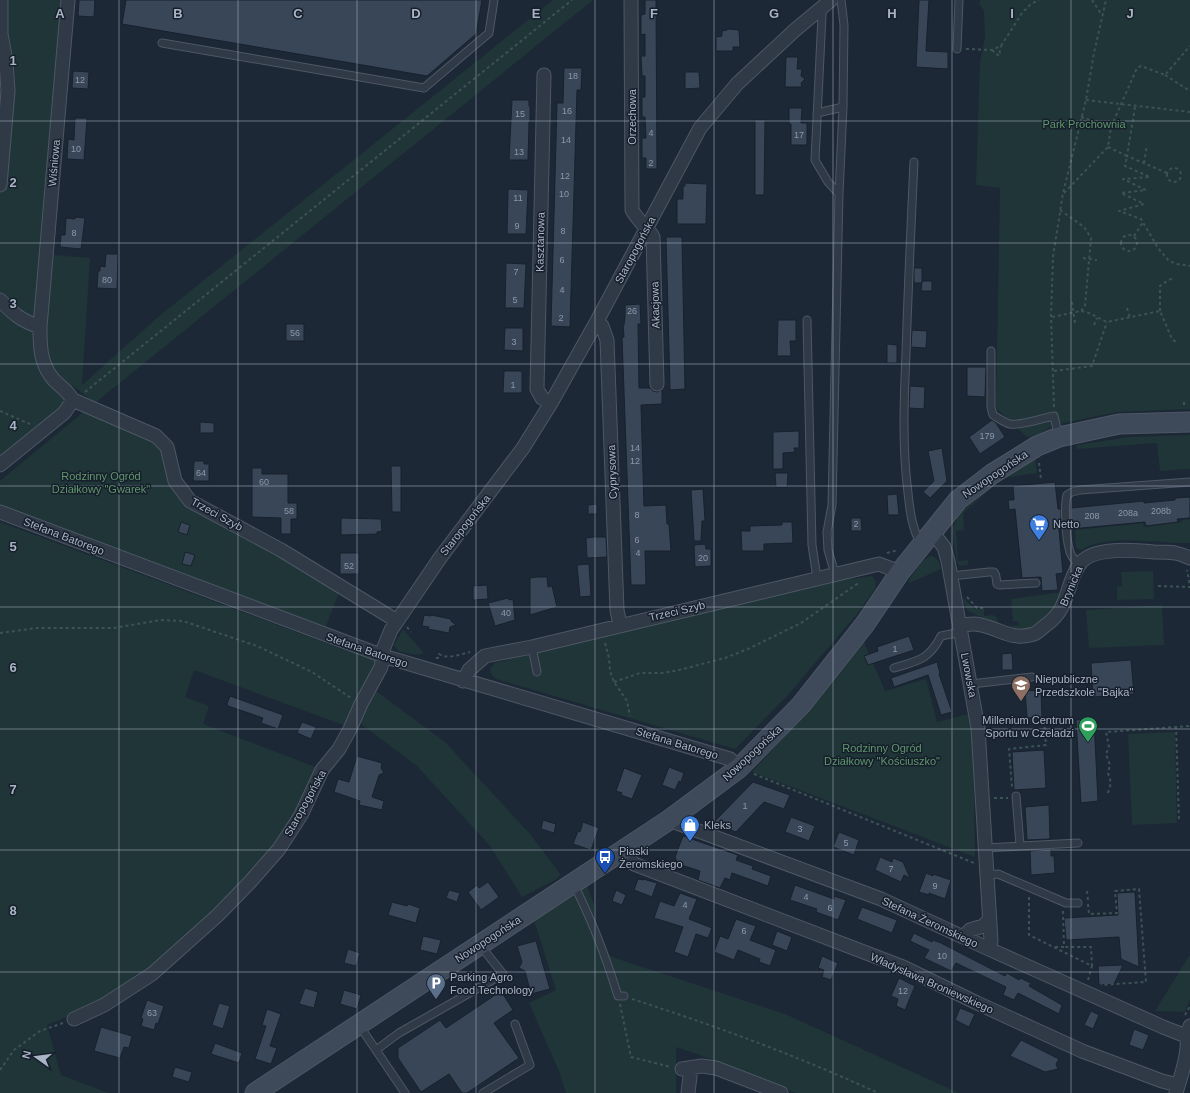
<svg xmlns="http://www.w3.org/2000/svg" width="1190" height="1093" viewBox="0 0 1190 1093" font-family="Helvetica,sans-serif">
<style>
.green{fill:#1f3537}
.building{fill:#384658;stroke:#18212d}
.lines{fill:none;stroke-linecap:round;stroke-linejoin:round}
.lane-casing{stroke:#4d5765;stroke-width:9}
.street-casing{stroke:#4d5765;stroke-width:15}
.secondary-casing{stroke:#4d5765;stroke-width:21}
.path{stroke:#3c5255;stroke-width:2;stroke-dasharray:3 3;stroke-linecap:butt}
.lane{stroke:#303a47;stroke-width:7}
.street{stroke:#303a47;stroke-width:13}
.secondary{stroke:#3e495a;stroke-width:19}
.grid{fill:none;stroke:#a9b4c5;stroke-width:1;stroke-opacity:0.55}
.labels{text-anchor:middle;stroke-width:3;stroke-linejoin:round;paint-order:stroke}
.number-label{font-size:9px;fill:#8d98aa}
.street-label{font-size:11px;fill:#a9b4c5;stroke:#161f2b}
.park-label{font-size:11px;fill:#60966c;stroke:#161f2b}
.poi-label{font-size:11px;fill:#a9b4c5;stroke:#161f2b;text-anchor:start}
.grid-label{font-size:13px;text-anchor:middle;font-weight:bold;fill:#a9b4c5;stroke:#161f2b;stroke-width:3;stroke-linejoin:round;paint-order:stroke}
</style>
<rect width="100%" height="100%" fill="#1d2836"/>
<path class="green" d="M0,0h61l-19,254 48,4 -8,127 76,-68 395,-317h40l-498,403 -22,-17 -12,2 4,11c-16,24 -43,41 -65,58z
M980,0h210v409l-73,3 -63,13 -15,9 -12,3 -31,-29 4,-220 -24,-3 4,-123 5,-24 -1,-27 -5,-8z
M87,409l77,33 26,59 152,84 -17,44 -325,-117v-31z
M1190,435v34l-30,2 -3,-28 -80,6v-4l52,-8z
M1035,459l2,14 -34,5 -40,35 1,17 -8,1 2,30 10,-1v5l-8,1 -3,-4 -5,-32 7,-16 45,-38z
M1190,519v24c-29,1 -85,-10 -109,7l-5,-2 -1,-18 68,-7 1,4 38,-5v-2z
M0,522l323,120 47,17 17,3 -15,26 73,54 85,92 31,41 -6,5 -33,17 -32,-51 -73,-80 -60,-45 -3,8 -160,-59 -9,27 24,9 -6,18 115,44 -39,76 -64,68 -65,59 -47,32 -56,22 14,50 48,18h-109z
M931,556c7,2 9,6 10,13l-31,14 -2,-2 15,-21z
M1153,571l1,28 -37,1v-13l5,-1 -1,-14z
M872,576l4,6 -1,7 -18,25 -70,82 -52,53 -239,-70 -5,-5 -1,-5 5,-6 313,-77 25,-5z
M962,587l1,11 12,11h9v7l9,-1 3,2 3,7h5l1,3 14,-2 -1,-4h-5l-2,-22 52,-7 -9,19 -20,21 -22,-1 -44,-20 -5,-9z
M1162,605l2,40 -75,3 -3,-38z
M403,629l21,24c-9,4 -17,0 -26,-2l-4,-6z
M862,634l4,13 19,44 41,-12 11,43 32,-8 4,20 2,123 -223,-85 54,-59z
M1175,732l2,91 -45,2 -4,-91z
M587,885l7,20v11l15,40 176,58 174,79h-163l-76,-31 -44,-15v46h-110l-7,-22 -30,-68 27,-13 -22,-70 39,-24z
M1189,956h1v43l-5,13 -30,-1z"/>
<path class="building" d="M79,0h16l-1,17 -16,-1z
M126,0h356l-6,34 -49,42 -305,-52z
M645,0h11l1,169h-11v-11h-4v-20h4l-1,-21h-3v-20h3v-21h-3l-1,-20h4v-22l-4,1v-20l4,-1z
M919,0h10l-3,51 22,1v17l-32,-2z
M728,29l11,1 1,17h-7v4h-17v-14l6,-1v-5l5,-1z
M786,57h12l-1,12h5l-1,7 4,3 -4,4 1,4h-17z
M564,68h18l-1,22h-4l-7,237 -19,-1 6,-223h6z
M73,71l16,1 -1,17 -16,-1z
M685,72h14l1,16 -15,1z
M512,100h17v6h1v16h-1l-1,38h-19z
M789,108h13l-1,15h6v22h-16v-21h-2z
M75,118h12l-3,42 -17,-1 1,-20 6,1z
M755,120h10l-1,75h-9z
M685,183l22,1 -1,40h-29v-25h6v-13h2z
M508,189l20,1 -2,44h-19z
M75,217l10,1 -4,31 -21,-2 1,-12h4l1,-17 9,1z
M666,237h16l3,152 -15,1z
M106,254h12l-1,35 -20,-1 1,-17h2v-5l5,1z
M506,263l20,1 -2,44h-19z
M914,268h8v15h-8z
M922,281h10v10h-11z
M640,304l1,20h-3l1,64h11l3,3 4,1 5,-2v14l-21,1 3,101 22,-1 1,19h2l2,27h-26l1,34h-15l-9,-248h2l-1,-13 1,1 1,-8v-12z
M778,320h18v21h-6l1,15h-14z
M286,324h18v17h-18z
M505,328h18v23l-19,-1z
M912,330l15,1 -1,17 -15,-1z
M887,344l10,1v18h-10z
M967,367h19l-1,30 -18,-1z
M504,371h18v22h-19z
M910,386l15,1 -1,22 -15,-1z
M992,420l4,3 9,14 -25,17 -11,-17z
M200,422l14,1v10h-14z
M799,431v17h-5l1,4 -12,1v16h-10v-37z
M942,448l5,33 -17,17 -7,-6 11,-11 -6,-30z
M194,461h10v3h5v17h-16z
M391,466h10v46h-9z
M252,468h10v6h26v29h9v16h-6v15h-10v-16l-29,-1z
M775,473h13l-1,14h-11z
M1055,482l3,27h3v21h-2l4,43 -7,1 2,16 -16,1 -1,-14 -19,1 -7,-69 -6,1 -1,-10h6l-1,-14z
M703,489l2,32h-3l-1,20h-7l-3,-51z
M897,494l2,21h-11l-1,-20z
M1190,497v21l-13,1 1,3 -32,4 -1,-4 -74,7v-21l73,-7v2l31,-3v-2z
M597,504v10h-9v-9z
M341,518l40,1 1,12 -5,1v2l-36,1z
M851,518h10l1,13h-11z
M181,522l9,3 -3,10 -9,-3z
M782,522h10l1,21 -29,1v7h-22l-1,-20h9v-5l32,-1z
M593,537h13l1,20 -20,1 -1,-20z
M705,544l1,5h5v17l-16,1 -1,-22z
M185,552l10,3 -4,11 -9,-2z
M340,553h19v21h-19z
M589,564l2,32 -11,1 -3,-32z
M537,577h10l1,10 4,-1 5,21 -27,8v-37z
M487,585l1,14 -15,1v-14z
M508,598l1,2 4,-1 2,21 -20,6 -7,-23z
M424,615l7,1v-1l20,4v2l5,4 -6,2 -1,6 -21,-4 1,-2 -7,-1z
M909,636l5,14 -46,15 -4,-9 14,-5 -1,-4z
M1012,653l1,17h-11v-16z
M1131,660l3,34 -41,3 -2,-34z
M937,662l3,11 -1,1 13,38 -11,3 -13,-40 -34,12 -3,-9z
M1041,690l1,27 -15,1 -2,-27z
M230,696l53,19 -5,14 -17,-6 2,-5 -35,-12 -1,-2z
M1094,719l4,82 -17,2 -5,-83z
M302,722l14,5 -5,12 -14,-6z
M1044,750l2,38 -32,2 -2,-38z
M357,756l25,7 -1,5 3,5 -5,2 -7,22 12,4 -2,9 -23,-5 1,-4 -26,-9 4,-13 11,3z
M669,767l15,6 -3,9 -2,-1 -4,9 -13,-5z
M624,768l18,7 -10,24 -11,-4 1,-2 -6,-2z
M753,782l37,13 -6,14 -20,-7 -28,30 -23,-9z
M1049,805l1,34 -23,1 -2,-33z
M791,817l24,9 -6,15 -24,-9z
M543,820l13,4 -2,9 -13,-4z
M583,822l16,6 -8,22 -18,-6 5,-13 2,1z
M839,832l20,8 -5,15 -21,-8z
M683,836l55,19 -2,5 17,6 -1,3 19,7 -3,10 -36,-13 -2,7 -5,-2 -5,10 -22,-8 2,-9 -22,-7 -3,-7z
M1051,849v7h3l1,17 -24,2 -1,-24z
M880,857l12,5 1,-4 10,4 7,16 -6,-3 -3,7 -26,-12z
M926,873l7,3v-2l18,6 -6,19 -16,-6v2l-10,-3z
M638,879l5,1v-1l14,4 -5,14 -18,-7z
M488,882l11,15 -18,13 -13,-18 9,-7 2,3z
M795,885l39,14v-3l12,4 -8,20 -22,-8 1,-3 -27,-9z
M449,890l11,3 -3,9 -11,-4z
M616,890l10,5 -4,10 -10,-4z
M1135,892l4,75 -18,-8 -2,-22 -53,3 -2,-22 54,-3 -1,-22z
M680,893l17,6 -8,20 23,9 -4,10 -12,-4 -8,23 -14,-5 9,-25 -29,-9 6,-17 14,5z
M392,902l15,4 1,-2 12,4 -4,15 -28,-8z
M862,907l35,13 -5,13 -35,-14z
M736,919l20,7 -6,14 26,10 -6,16 -11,-4 1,-3 -22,-9 -4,10 -20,-8 6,-16 8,3z
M777,931l15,6 -5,14 -15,-6z
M914,933l18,9 1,-2 8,3 64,33 2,-3 12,7 1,-2 11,5 -2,3 33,19 -3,9 -41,-21 -4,7 -11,-5 3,-8 -50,-24 -5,8 -27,-13 5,-8 -19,-9z
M423,936l18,4 -4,14 -17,-4z
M536,941l14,48 -19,5 -6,-23 -6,-3 3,-6 -5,-16z
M348,949l12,4 -4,13 -12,-3z
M822,956l16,7 -7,17 -9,-3 2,-7 -6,-2z
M1123,965l-9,19 -15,1 -1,-19z
M899,978l16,8 -10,24 -9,-4 2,-7 -7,-3z
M305,988l13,4 -4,16 -15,-4z
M344,990l17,5 -4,14 -17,-5z
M501,991l12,19 -19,13 25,35 -52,35h-5l-13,-19 -28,18 -23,-34v-10l42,-28 6,8z
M147,1000l17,6 -6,18 -2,-1 -2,7 -13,-4 2,-7 -2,-1z
M219,1003l11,3 -7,23 -11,-4z
M960,1008l15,6 -6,13 -14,-7z
M267,1009l14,5 -11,32 7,2 -6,16 -16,-5 11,-33 -4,-1z
M1091,1011l8,4 -6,14 -9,-4z
M101,1027l31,9 -3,12 -5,-1 -4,11 -26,-7z
M1134,1029l15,6 -6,15 -14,-5z
M1021,1040l38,19 -3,5 2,5 -13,3 -35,-16z
M215,1043l27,10 -3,10 -28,-9z
M175,1067l17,5 -3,10 -17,-5z"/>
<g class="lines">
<g class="lane-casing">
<path id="lane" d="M821,10l1,5 -7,145 13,22 11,12
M162,43l262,45 65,-55 5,-33
M957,49l2,-49
M817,113l26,-6
M914,162c-3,64 -6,127 -8,191 -2,47 -4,93 2,140 2,19 4,35 13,52
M807,320l5,225 5,33
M991,351v56l2,8c5,3 12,8 17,9 11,2 32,-6 44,-8l5,21
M1079,564c-5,-4 -9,-9 -10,-16 -3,-11 -5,-42 -2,-53l5,-3 8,-2 110,-8
M835,574l-7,-24 -1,-18 5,-27 7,-311 4,-87 1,-82 -3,-25
M951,576l38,-4h5c3,4 2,8 3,12l2,1 37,-2
M532,647l5,25
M894,668c23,-7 35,-8 47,-32l20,-4
M971,684l61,-7
M1016,796l4,49
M985,848l93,-5
M986,875l12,-1 68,29h12
M573,883c19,37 33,74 45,113h6
M359,1025l46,68
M376,1050l23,-17 104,-59 -23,-29
M483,1093l47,-28 -15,-41"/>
</g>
<g class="street-casing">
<path id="street" d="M68,0l-28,327c0,20 0,37 14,53 8,8 13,10 19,20l83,36 11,11 8,34 15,20 91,49 116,71
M631,0l1,210c6,11 15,17 21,27l4,147
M544,75l-7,314 5,9 9,5
M0,185l8,-94 -2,-30 -5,-27v-34
M0,300c13,14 22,21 40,27
M597,321l5,5 5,14 10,270 3,15
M0,465l64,-52 9,-13
M0,512l383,144 347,103 9,9
M932,532l12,15 4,14 30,167 13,213 -2,8
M960,626c7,-2 14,-3 21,-1 20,4 30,16 53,9 4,-2 8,-6 12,-9 24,-17 19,-39 33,-60 12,-19 55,-15 75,-13 7,0 15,0 21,1 5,1 10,3 15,5
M463,681l6,-11 16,-14 47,-9 347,-83 21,8
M669,820l212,79 108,50 174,78 23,9
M622,850l12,14 269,103 74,36 105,48 80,30 16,4
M963,937l7,-7 13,-4 6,-6
M74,1019l30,-14 48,-31 66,-59 32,-33 29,-33 22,-34 21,-45 17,-21 11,-20 11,-25 20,-37 3,-20 7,-17 49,-72 83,-110 28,-45 46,-82 103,-193 37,-44 58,-54 36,-30
M682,1069l20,-3 14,2 65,25
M688,1093l3,-25
M1176,1093c4,-14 10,-30 11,-45 1,-9 -1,-12 3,-22"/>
</g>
<g class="secondary-casing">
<path id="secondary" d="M255,1093l414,-273 70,-52 62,-63 64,-81 35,-52 58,-72 34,-26 45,-28 22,-9 60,-13 71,-2"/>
</g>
<path class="path" d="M1092,0l8,12 3,1
M966,49l26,1 9,-4 21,-33 9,-9 8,-4
M992,50l7,6 2,-10
M1165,75l25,16
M1086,100l104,12
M1135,107l-8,49 40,17
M1081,117l30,10
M1108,147l19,9 -2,10 25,11 -27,2 23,11 -25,3 23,11 -25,7 22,8 17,29 11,13 8,3 13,2
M1144,163l3,-18
M1167 175a7 7 0 1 1 14 0a7 7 0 1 1-14 0Z
M1064,193l44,-46 3,-20 26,-59 4,-2 24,9 25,-29
M1060,210l24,17 7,11 -6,68 -4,5
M1121 243a8 8 0 1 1 16 0a8 8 0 1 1-16 0Z
M1134,236l9,-14
M1083,258l14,2
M1072,302l3,21
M1127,308l3,10
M1160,311v-25l7,-5 6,-3
M1052,317l29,-6 8,2 18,9 53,-11 12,28 4,3
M1094,325l3,-7
M1054,371l38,-5 15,-44
M85,392l487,-392
M1184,402v5
M1054,407l-3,-91 2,-59 10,-64 23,-93 8,-47 12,-53
M0,411l30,13
M1039,463l2,16
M887,553l11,-3
M1158,586l32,1 -3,-17
M967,597l10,11h7
M407,627l4,5
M0,633l37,-5h77l47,-8 22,1 74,25 55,26 39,26
M605,643l4,15 1,13 4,11 13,19 3,15
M436,658h2l1,-4c8,6 22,0 31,-2
M614,682l26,-9h22l17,-3 46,-12 23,-9 53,-26 59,-41
M990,723l54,-2 2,24 -37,4 3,38
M1176,726l3,95
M754,774l220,89
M1108,793l3,-10 -3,-10 2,-8 -4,-11 3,-7 -3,-15 84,-6
M994,798h14
M1087,891l1,9
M1029,897v38l63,31 -1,-19h-27
M1088,904l1,10 28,-1 -2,-22 24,-2 7,93 -45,3
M1055,947h9l-1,-36
M1088,980l4,-14
M632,999c84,27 166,57 246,94
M620,1004l11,53 40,10
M1185,1015l5,-9
M0,1070l14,-20 26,-19 23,-8"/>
<use href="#lane" class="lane"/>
<use href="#street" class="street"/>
<use href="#secondary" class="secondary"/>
</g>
<path class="grid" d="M119,0v1093M238,0v1093M357,0v1093M476,0v1093M595,0v1093M714,0v1093M833,0v1093M952,0v1093M1071,0v1093M0,121h1190M0,243h1190M0,364h1190M0,486h1190M0,607h1190M0,729h1190M0,850h1190M0,972h1190"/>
<defs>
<g id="supermarket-pin" transform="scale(1)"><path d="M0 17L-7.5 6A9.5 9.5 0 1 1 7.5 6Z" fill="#3f7fe0" stroke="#161f2b"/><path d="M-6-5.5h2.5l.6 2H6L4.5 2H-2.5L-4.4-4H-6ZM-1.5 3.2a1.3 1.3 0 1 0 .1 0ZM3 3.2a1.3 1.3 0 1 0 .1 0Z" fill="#fff"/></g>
<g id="school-pin" transform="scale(1)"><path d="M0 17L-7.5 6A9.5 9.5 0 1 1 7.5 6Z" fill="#8d6e63" stroke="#161f2b"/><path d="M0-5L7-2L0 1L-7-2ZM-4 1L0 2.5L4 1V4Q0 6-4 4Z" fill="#fff"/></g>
<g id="stadium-pin" transform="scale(1)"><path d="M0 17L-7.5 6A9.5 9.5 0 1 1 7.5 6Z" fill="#2e9e5b" stroke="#161f2b"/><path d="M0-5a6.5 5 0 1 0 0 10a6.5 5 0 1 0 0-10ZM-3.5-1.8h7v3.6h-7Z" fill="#fff"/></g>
<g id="shop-pin" transform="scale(1)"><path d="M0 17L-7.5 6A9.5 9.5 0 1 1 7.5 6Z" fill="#3f7fe0" stroke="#161f2b"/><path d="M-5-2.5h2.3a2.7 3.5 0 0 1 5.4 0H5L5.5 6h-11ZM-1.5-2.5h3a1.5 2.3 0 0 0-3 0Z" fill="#fff"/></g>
<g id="bus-pin" transform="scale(1)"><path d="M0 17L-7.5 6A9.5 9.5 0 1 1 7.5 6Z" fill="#1a4fb4" stroke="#161f2b"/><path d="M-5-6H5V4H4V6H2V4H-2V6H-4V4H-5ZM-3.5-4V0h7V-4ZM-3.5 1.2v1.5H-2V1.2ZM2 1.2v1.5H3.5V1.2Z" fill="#fff"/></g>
<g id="parking-pin" transform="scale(1)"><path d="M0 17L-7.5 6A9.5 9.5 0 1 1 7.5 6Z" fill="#5c6f8a" stroke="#161f2b"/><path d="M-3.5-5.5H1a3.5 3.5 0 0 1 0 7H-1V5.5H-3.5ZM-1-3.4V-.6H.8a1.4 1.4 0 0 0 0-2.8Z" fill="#fff"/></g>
</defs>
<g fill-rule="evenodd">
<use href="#supermarket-pin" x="1039" y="524"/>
<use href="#school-pin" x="1021" y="685"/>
<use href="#stadium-pin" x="1088" y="726"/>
<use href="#shop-pin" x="690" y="825"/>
<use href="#bus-pin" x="605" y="857"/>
<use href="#parking-pin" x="436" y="983"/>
</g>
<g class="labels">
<g class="number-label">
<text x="573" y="79">18</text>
<text x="80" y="83">12</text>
<text x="567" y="114">16</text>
<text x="520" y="117">15</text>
<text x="651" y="136">4</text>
<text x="799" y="138">17</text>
<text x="566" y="143">14</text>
<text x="76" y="152">10</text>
<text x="519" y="155">13</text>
<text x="651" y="166">2</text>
<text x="565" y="179">12</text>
<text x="564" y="197">10</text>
<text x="518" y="201">11</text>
<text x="517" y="229">9</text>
<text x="563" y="234">8</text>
<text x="74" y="236">8</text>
<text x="562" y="263">6</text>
<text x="516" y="275">7</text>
<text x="107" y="283">80</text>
<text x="562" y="293">4</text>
<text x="515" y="303">5</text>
<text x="632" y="314">26</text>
<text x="561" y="321">2</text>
<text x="295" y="336">56</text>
<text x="514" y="345">3</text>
<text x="513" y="388">1</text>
<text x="987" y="439">179</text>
<text x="635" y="451">14</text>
<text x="635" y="464">12</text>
<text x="201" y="476">64</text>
<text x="264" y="485">60</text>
<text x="289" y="514">58</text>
<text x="1161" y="514">208b</text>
<text x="1128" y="516">208a</text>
<text x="637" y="518">8</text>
<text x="1092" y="519">208</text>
<text x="856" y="527">2</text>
<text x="637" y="543">6</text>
<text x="638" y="556">4</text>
<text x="703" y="561">20</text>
<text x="349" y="569">52</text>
<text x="506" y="616">40</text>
<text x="895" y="652">1</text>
<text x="745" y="809">1</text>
<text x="800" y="832">3</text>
<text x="846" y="846">5</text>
<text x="891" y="872">7</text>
<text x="935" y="889">9</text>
<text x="806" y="900">4</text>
<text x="685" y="908">4</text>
<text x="830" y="911">6</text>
<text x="744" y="934">6</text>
<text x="942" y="959">10</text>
<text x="903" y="994">12</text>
<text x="152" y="1016">63</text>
</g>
<g class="street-label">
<text transform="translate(632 117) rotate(-90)" y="4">Orzechowa</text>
<text transform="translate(54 163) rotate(-85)" y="4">Wiśniowa</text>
<text transform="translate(540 242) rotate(-89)" y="4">Kasztanowa</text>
<text transform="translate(635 250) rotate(-62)" y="4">Staropogońska</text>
<text transform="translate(655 305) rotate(-92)" y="4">Akacjowa</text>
<text transform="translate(612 472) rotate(-92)" y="4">Cyprysowa</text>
<text transform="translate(995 474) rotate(-34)" y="4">Nowopogońska</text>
<text transform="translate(217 514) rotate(29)" y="4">Trzeci Szyb</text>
<text transform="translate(465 525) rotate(-52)" y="4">Staropogońska</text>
<text transform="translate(64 536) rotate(21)" y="4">Stefana Batorego</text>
<text transform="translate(1071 586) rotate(-67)" y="4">Brynicka</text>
<text transform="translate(677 611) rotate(-13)" y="4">Trzeci Szyb</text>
<text transform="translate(367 650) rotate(19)" y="4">Stefana Batorego</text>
<text transform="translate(969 675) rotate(79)" y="4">Lwowska</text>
<text transform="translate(677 743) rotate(17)" y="4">Stefana Batorego</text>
<text transform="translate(752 753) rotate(-43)" y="4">Nowopogońska</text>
<text transform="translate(305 803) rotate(-61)" y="4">Staropogońska</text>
<text transform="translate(930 922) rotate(25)" y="4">Stefana Żeromskiego</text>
<text transform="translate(488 939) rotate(-33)" y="4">Nowopogońska</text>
<text transform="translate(932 983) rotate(24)" y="4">Władysława Broniewskiego</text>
</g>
<g class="park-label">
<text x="1084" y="128">Park Prochownia</text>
<text x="101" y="480">Rodzinny Ogród<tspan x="101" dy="13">Działkowy "Gwarek"</tspan></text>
<text x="882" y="752">Rodzinny Ogród<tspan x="882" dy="13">Działkowy "Kościuszko"</tspan></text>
</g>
<g class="poi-label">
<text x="1053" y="528">Netto</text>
<text x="1035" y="683">Niepubliczne<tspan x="1035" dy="13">Przedszkole "Bajka"</tspan></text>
<text x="1074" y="724" text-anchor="end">Millenium Centrum<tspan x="1074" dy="13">Sportu w Czeladzi</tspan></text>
<text x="704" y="829">Kleks</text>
<text x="619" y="855">Piaski<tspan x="619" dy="13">Żeromskiego</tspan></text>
<text x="450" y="981">Parking Agro<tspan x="450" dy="13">Food Technology</tspan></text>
</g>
</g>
<g class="grid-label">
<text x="60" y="18">A</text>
<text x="178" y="18">B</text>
<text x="298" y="18">C</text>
<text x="416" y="18">D</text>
<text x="536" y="18">E</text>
<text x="654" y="18">F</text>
<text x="774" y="18">G</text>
<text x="892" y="18">H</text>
<text x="1012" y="18">I</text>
<text x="1130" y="18">J</text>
<text x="13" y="65">1</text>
<text x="13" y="187">2</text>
<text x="13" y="308">3</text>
<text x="13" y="430">4</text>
<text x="13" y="551">5</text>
<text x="13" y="672">6</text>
<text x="13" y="794">7</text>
<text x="13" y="915">8</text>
</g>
<g transform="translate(36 1057) rotate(284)" stroke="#161f2b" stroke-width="3" paint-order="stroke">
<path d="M0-3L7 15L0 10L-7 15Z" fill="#a9b4c5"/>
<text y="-6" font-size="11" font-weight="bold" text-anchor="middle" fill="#a9b4c5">N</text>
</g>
</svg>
